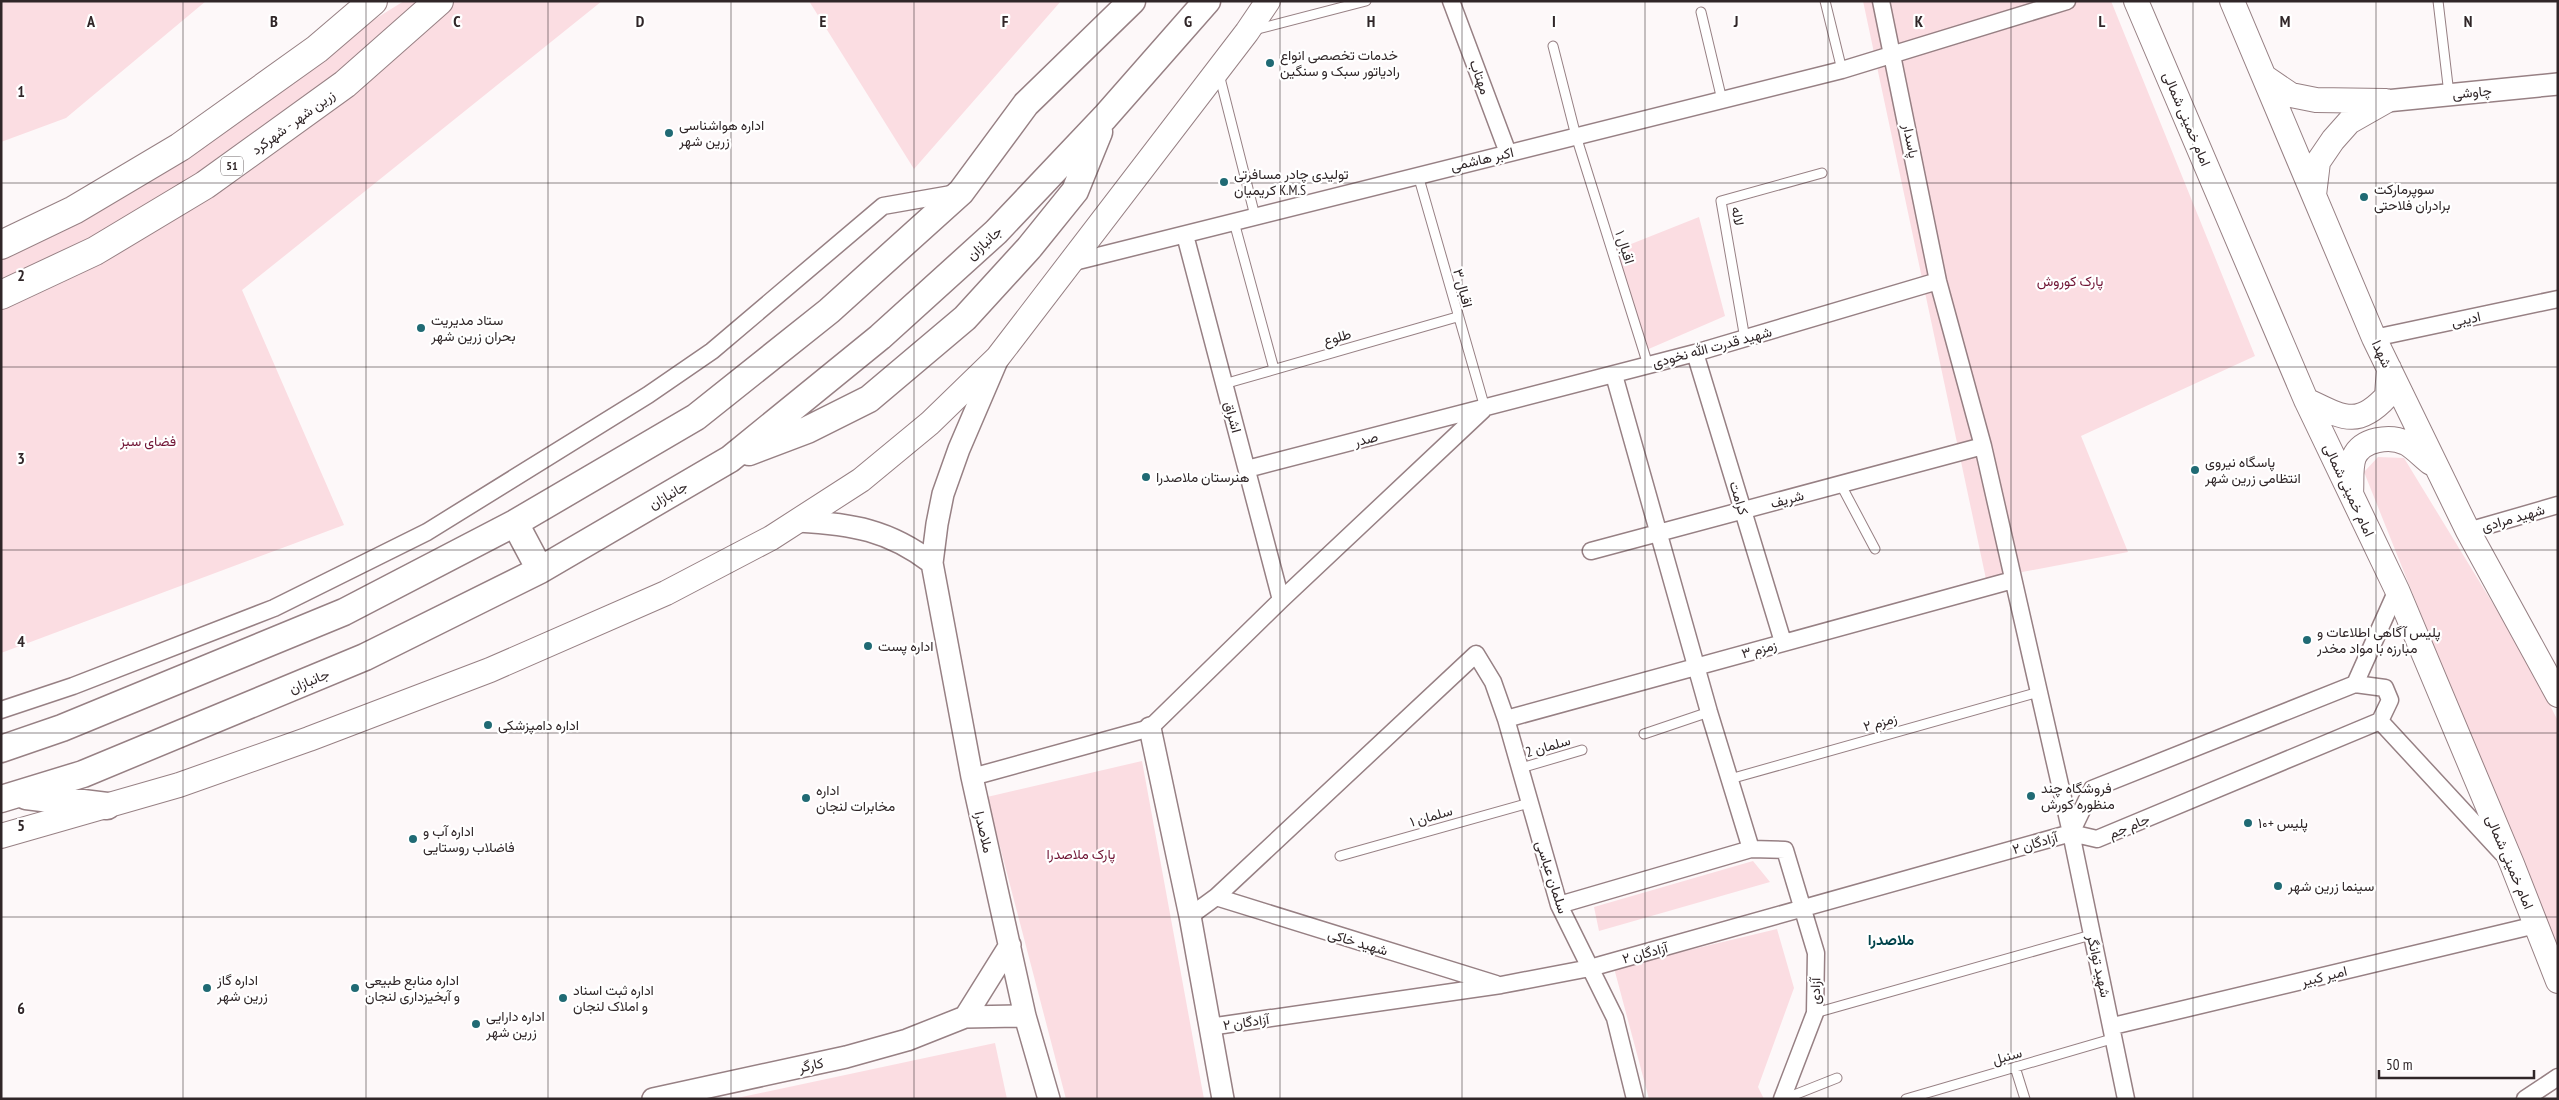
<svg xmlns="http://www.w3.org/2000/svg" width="2559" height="1100" viewBox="0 0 2559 1100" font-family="'PT Sans Narrow',Vazirmatn,sans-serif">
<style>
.green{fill:#fbdde2}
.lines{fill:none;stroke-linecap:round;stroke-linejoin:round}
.service-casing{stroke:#978084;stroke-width:11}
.minor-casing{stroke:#978084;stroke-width:19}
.tertiary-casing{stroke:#978084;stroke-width:24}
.secondary-casing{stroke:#978084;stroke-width:26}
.primary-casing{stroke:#978084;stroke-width:29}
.trunk-casing{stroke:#978084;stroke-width:30}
.service{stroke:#fff;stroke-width:9}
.minor{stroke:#fff;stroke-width:16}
.tertiary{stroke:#fff;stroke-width:21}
.secondary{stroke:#fff;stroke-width:24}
.primary{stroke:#fff;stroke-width:26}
.trunk{stroke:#fff;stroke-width:28}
.grid{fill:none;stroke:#302628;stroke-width:1;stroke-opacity:0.55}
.poi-dot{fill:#206a74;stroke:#fff;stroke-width:2}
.labels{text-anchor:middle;stroke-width:4.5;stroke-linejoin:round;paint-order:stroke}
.shield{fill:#fff;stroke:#6e6768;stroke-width:1}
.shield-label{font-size:12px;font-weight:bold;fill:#302628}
.poi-label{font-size:14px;fill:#302628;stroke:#fff;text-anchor:start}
.street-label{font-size:14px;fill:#302628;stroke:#fff}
.park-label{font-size:14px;fill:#701434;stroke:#fff}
.neighbourhood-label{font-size:15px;font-weight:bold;fill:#02444c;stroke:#fff}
.grid-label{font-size:16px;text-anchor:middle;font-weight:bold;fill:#302628;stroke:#fff;stroke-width:4.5;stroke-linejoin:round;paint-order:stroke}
</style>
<rect width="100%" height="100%" fill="#fdf8f9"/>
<path class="green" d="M1,1h205l-140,117 -65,24z
M404,1h198l-360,289 102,235 -343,128v-401z
M809,1h252l-147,168z
M1863,1h248l144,355 -174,80 47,116 -142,27z
M1699,217l26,99 -81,35 -28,-101z
M2378,457l26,1 119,195 35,68v236l-194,-485z
M1142,761l62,338h-138l-79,-302z
M1753,861l17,21 -171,49 -5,-24z
M1777,929l17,59 -36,99 6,12h-115l-35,-131z
M995,1043l12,56h-270v-1z"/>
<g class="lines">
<g class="service-casing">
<path id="service" d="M1825,1l17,69
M2438,1l11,93
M1701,12l21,88
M1254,30l112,-29
M1553,46l23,90 72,229
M1219,74l36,142
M1418,175l67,233
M1234,222l40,147
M1745,339l-24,-138 101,-28
M1224,384l233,-67
M1841,485l34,64
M1644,734l65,-22
M1521,768l61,-18
M1730,779l309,-87
M1340,856l189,-53
M1815,1013l276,-78
M2015,1067l10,32
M1784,1099l53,-21
M1906,1099l209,-61"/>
</g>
<g class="minor-casing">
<path id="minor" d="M1451,1l57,152
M1881,1l57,280 45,165 88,387 55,266
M1185,235l96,365
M1070,263l772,-193 225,-69
M2374,338l184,-39
M1695,353l88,289
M1614,375l95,337 42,137
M1247,469l448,-116 243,-72
M2468,531l90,-26
M1591,551l392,-105
M2355,684l42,-94
M2355,684l30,4 5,12 -10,21
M1,710l72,-24 201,-78 153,-76 221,-137 64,-44 171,-145 74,-13
M1506,719l507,-139
M2380,721l122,132
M972,777l178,-49 131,-128 202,-190
M2071,833l21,-44 263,-105
M1216,897l280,87
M1559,905l192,-56 34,1 31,103 -1,60 -33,86
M1190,916l26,-19 260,-243 17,28 13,37 53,186 56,113 20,81
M2113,1026l423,-101
M1209,1027l292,-42 89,-17 481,-135 26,6 283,-118
M2525,1099l33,-22"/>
</g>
<g class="tertiary-casing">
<path id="tertiary" d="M2386,101l172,-17
M998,358l-39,91 -16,45 -6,30 -5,39 40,214 53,239 24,83
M798,521c54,3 91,9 134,42
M1150,728l40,188 33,183
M965,1017l45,-72
M653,1099l193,-42 61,-17 58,-23 60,-1"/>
</g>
<g class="secondary-casing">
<path id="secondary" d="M2136,1l170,399 91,190 115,274 46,117
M2232,1l142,337 94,193 90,164
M2266,78l25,17 25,5 69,1
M2314,195l4,-33 15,-22 16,-18 37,-21
M2306,400c36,17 51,29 81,-4l2,-28
M2351,493c1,-11 -1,-25 3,-36 8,-18 36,-22 52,-14 9,5 17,14 25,20
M1,836l178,-51 130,-46 181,-69 176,-77 105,-55 90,-58 69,-57 68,-66 249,-325 21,-31"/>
</g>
<g class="primary-casing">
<path id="primary" d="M749,452l58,-22 62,-31 96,-81 64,-70 46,-57 24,-59
M515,523l25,47
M1,749l61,-21 282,-116 171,-89 181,-106 133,-106 132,-119 65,-88 106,-103
M26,796l81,10
M1,799l82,-25 282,-117 175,-87 190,-111 150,-122 116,-105 109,-115 102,-116"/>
</g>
<g class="trunk-casing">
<path id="trunk" d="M1,245l73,-35 106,-63 137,-98 56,-48
M1,295l94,-44 110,-66 140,-101 94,-83"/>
</g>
<use href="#service" class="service"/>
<use href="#minor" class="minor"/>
<use href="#tertiary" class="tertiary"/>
<use href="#secondary" class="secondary"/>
<use href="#primary" class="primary"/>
<use href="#trunk" class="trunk"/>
</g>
<path class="grid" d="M183,1v1098M366,1v1098M548,1v1098M731,1v1098M914,1v1098M1097,1v1098M1280,1v1098M1462,1v1098M1645,1v1098M1828,1v1098M2011,1v1098M2193,1v1098M2376,1v1098M1,183h2557M1,367h2557M1,550h2557M1,733h2557M1,917h2557"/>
<g class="poi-dot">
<circle cx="1270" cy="63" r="5"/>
<circle cx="669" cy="133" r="5"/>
<circle cx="1224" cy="182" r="5"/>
<circle cx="2364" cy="197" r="5"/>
<circle cx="421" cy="328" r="5"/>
<circle cx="2195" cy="470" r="5"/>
<circle cx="1146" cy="477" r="5"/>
<circle cx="2307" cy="640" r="5"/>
<circle cx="868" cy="646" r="5"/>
<circle cx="488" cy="725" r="5"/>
<circle cx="2031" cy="796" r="5"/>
<circle cx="806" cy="798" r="5"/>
<circle cx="2248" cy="823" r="5"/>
<circle cx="413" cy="839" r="5"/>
<circle cx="2278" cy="886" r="5"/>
<circle cx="207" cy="988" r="5"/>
<circle cx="355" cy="988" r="5"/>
<circle cx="563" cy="998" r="5"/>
<circle cx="476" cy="1024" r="5"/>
</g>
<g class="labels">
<rect class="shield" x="221" y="156.5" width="22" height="19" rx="4"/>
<g class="shield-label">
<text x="232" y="170">51</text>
</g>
<g class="poi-label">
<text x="1280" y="60">خدمات تخصصی انواع<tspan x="1280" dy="16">رادیاتور سبک و سنگین</tspan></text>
<text x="679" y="130">اداره هواشناسی<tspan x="679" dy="16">زرین شهر</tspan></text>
<text x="1234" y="179">تولیدی چادر مسافرتی<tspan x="1234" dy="16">کریمیان K.M.S</tspan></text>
<text x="2374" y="194">سوپرمارکت<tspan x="2374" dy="16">برادران فلاحتی</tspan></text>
<text x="431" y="325">ستاد مدیریت<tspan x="431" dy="16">بحران زرین شهر</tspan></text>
<text x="2205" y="467">پاسگاه نیروی<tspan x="2205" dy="16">انتظامی زرین شهر</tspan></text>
<text x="1156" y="482">هنرستان ملاصدرا</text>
<text x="2317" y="637">پلیس آگاهی اطلاعات و<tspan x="2317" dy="16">مبارزه با مواد مخدر</tspan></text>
<text x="878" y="651">اداره پست</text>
<text x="498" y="730">اداره دامپزشکی</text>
<text x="2041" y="793">فروشگاه چند<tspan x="2041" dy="16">منظوره کورش</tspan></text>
<text x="816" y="795">اداره<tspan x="816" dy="16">مخابرات لنجان</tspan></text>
<text x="2258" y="828">پلیس +۱۰</text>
<text x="423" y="836">اداره آب و<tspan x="423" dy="16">فاضلاب روستایی</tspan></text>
<text x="2288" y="891">سینما زرین شهر</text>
<text x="217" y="985">اداره گاز<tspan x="217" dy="16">زرین شهر</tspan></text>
<text x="365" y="985">اداره منابع طبیعی<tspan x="365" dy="16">و آبخیزداری لنجان</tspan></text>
<text x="573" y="995">اداره ثبت اسناد<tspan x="573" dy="16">و املاک لنجان</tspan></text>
<text x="486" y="1021">اداره دارایی<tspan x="486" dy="16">زرین شهر</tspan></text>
</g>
<g class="street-label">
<text transform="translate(1480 77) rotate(70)" y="5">مهتاب</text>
<text transform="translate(2472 92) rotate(-5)" y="5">چاوشی</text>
<text transform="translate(2187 119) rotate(67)" y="5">امام خمینی شمالی</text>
<text transform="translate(293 122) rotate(-36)" y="5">زرین شهر - شهرکرد</text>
<text transform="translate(1911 141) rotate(79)" y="5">پاسدار</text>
<text transform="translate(1482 159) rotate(-13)" y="5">اکبر هاشمی</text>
<text transform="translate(1738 216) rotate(80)" y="5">لاله</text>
<text transform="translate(984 243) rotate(-43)" y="5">جانبازان</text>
<text transform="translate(1625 247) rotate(72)" y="5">اقبال ۱</text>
<text transform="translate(1463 288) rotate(75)" y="5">اقبال ۳</text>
<text transform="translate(2466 319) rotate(-12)" y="5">ادیبی</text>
<text transform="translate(1337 337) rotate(-16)" y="5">طلوع</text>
<text transform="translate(1712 347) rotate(-15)" y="5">شهید قدرت الله نخودی</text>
<text transform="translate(2382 354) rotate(65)" y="5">شهدا</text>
<text transform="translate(1233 417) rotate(75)" y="5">اشراق</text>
<text transform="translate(1366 439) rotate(-14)" y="5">صدر</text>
<text transform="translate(2349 490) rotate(65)" y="5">امام خمینی شمالی</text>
<text transform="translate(668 495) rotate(-30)" y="5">جانبازان</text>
<text transform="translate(1739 498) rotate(73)" y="5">کرامت</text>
<text transform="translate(1787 499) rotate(-15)" y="5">شریف</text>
<text transform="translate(2513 518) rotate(-16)" y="5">شهید مرادی</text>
<text transform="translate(1759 649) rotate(-15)" y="5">زمزم ۳</text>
<text transform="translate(309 681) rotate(-23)" y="5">جانبازان</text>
<text transform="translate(1880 722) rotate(-16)" y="5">زمزم ۲</text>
<text transform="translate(1548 746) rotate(-16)" y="5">سلمان 2</text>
<text transform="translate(1431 816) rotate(-16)" y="5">سلمان ۱</text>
<text transform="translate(2129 826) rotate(-23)" y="5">جام جم</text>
<text transform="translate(984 832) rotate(77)" y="5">ملاصدرا</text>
<text transform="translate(2035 843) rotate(-16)" y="5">آزادگان ۲</text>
<text transform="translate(2510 862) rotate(67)" y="5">امام خمینی شمالی</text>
<text transform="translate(1552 877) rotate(72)" y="5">سلمان عباسی</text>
<text transform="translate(1358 942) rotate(17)" y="5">شهید خاکی</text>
<text transform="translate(1645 953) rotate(-15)" y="5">آزادگان ۲</text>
<text transform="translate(2099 966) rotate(77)" y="5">شهید توانگر</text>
<text transform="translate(2324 976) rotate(-14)" y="5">امیر کبیر</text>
<text transform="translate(1815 991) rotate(-89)" y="5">آزادی</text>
<text transform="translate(1246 1022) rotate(-8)" y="5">آزادگان ۲</text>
<text transform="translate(2007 1056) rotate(-16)" y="5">سنبل</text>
<text transform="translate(811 1065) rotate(-12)" y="5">کارگر</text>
</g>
<g class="park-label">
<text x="2070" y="286">پارک کوروش</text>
<text x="148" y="446">فضای سبز</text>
<text x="1081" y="859">پارک ملاصدرا</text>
</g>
<g class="neighbourhood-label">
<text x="1891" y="945">ملاصدرا</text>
</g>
</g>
<g class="grid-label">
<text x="91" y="27">A</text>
<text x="274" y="27">B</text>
<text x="457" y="27">C</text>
<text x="640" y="27">D</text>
<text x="823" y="27">E</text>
<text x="1005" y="27">F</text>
<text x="1188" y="27">G</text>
<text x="1371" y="27">H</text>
<text x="1554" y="27">I</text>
<text x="1736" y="27">J</text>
<text x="1919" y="27">K</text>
<text x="2102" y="27">L</text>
<text x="2285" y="27">M</text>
<text x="2468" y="27">N</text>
<text x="21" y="97">1</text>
<text x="21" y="281">2</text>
<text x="21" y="464">3</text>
<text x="21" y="647">4</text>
<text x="21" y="831">5</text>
<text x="21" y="1014">6</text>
</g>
<rect width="2559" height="1100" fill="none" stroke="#302628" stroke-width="5"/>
<path d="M2379 1070v8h155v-8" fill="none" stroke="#302628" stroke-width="2.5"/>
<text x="2386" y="1070" font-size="15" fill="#302628" stroke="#ffffff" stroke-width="4" paint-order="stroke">50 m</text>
</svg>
